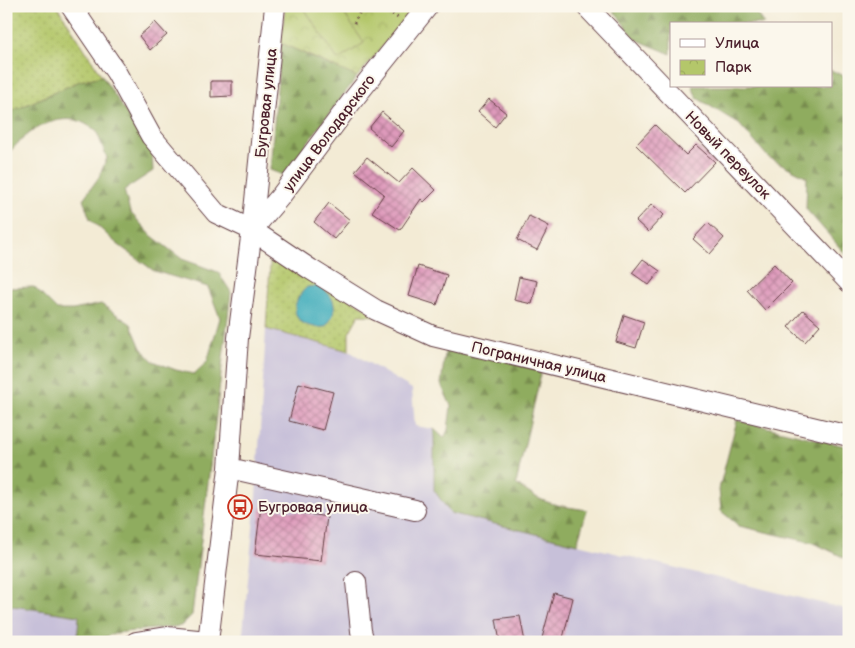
<svg xmlns="http://www.w3.org/2000/svg" width="855" height="648" viewBox="0 0 855 648" font-family="'Balsamiq Sans',sans-serif">
<style>
.industrial{fill:#c7c0d9}
.grass{fill:url(#grass-dots);stroke:#7f734a}
.forest{fill:url(#forest-firs);stroke:#6c6644}
.park{fill:url(#park-crowns);stroke:#7f734a}
.pitch{fill:#b4c76a;stroke:#7f734a}
.water{fill:#3baaba;stroke:#426472}
.building{fill:url(#building-cross-hatch)}
.lines{fill:none;stroke-linecap:round;stroke-linejoin:round}
.minor-casing{stroke:#633e44;stroke-width:22}
.path{stroke:#633e44;stroke-width:3;stroke-dasharray:1 4;stroke-linecap:butt}
.minor{stroke:#fff;stroke-width:20}
.labels{text-anchor:middle;stroke-width:4;stroke-linejoin:round;paint-order:stroke}
.street-label{font-size:15px;fill:#4a1f2b;stroke:#fbf7ec}
.poi-label{font-size:15px;fill:#4a1f2b;stroke:#fbf7ec;text-anchor:start}
</style>
<defs>
<pattern id="grass-dots" width="8" height="8" patternUnits="userSpaceOnUse" patternTransform="scale(1.25)"><rect width="8" height="8" fill="#b4c76a"/><path d="M2 2h.1M6 6h.1" fill="none" stroke="#9caa5c" stroke-width="1.8" stroke-linecap="round"/></pattern>
<pattern id="forest-firs" width="22" height="20" patternUnits="userSpaceOnUse" patternTransform="scale(1.25)"><rect width="22" height="20" fill="#8fac5e"/><path d="M5 1l3.5 6h-7zM16 11l3.5 6h-7z" fill="#778b4e"/></pattern>
<pattern id="park-crowns" width="20" height="18" patternUnits="userSpaceOnUse" patternTransform="scale(1.25)"><rect width="20" height="18" fill="#b4c76a"/><path d="M2 6a3 3 0 1 1 6 0M12 15a3 3 0 1 1 6 0" fill="none" stroke="#9caa5c"/></pattern>
<pattern id="building-cross-hatch" width="8" height="8" patternUnits="userSpaceOnUse" patternTransform="scale(1.25)"><rect width="8" height="8" fill="#de9abb"/><path d="M0 0l8 8M0 8l8-8" fill="none" stroke="#b67d98"/></pattern>
</defs>
<rect width="100%" height="100%" fill="#fbf7ec"/>
<filter id="ink" filterUnits="userSpaceOnUse"><feTurbulence type="fractalNoise" baseFrequency=".02" numOctaves="2"/><feDisplacementMap in="SourceGraphic" scale="10" xChannelSelector="R" yChannelSelector="G"/><feConvolveMatrix kernelMatrix="1 2 1 2 8 2 1 2 1" color-interpolation-filters="sRGB"/></filter>
<filter id="wash" filterUnits="userSpaceOnUse"><feTurbulence type="fractalNoise" baseFrequency=".0096" numOctaves="4" result="noise"/><feDisplacementMap in="SourceGraphic" scale="20" xChannelSelector="R" yChannelSelector="G"/><feGaussianBlur stdDeviation="1.12" result="paint"/><feColorMatrix in="noise" values="0 0 0 0 0 0 0 0 0 0 0 0 0 0 0 0 0 1.4 0 .05"/><feComposite in="paint" operator="in"/></filter>
<g filter="url(#wash)">
<rect width="100%" height="100%" fill="#f3ebd5"/>
<path class="industrial" d="M266,329l83,22 63,38 3,37 19,3v61l16,23 396,96 3,33h-607l14,-145z
M6,605l73,11 -2,26h-71z"/>
<path class="grass" d="M6,6h51l45,70 -22,5 -74,33z
M271,250l107,66 -19,-1 -10,18v18l-83,-22z"/>
<path class="forest" d="M610,6h141l13,18h-93v30l-36,-15z
M281,43l52,24 46,-15 -22,25 -74,98 -13,-5z
M831,70l18,8v180l-43,-49 1,-32 -39,-20 -29,-33 -42,-26 -5,-12h139z
M102,76l50,76 1,19 -29,19 6,22 22,24 30,23 36,13 13,20 -39,323 -11,11 -65,7 -24,9h-15l2,-26 -73,-11v-317l28,-1 23,23h16l28,-6 30,20 10,24 12,13 23,9 18,4 13,-12 13,-44 -12,-31 -54,-16 -38,-28 -26,-24 -7,-20 16,-22 8,-19 -11,-28c-6,-3 -14,-9 -21,-10 -29,-4 -52,16 -69,36v-42l74,-33z
M446,346l96,23 -26,115c27,20 38,21 71,26l-10,34 -127,-31 -16,-23v-61l10,9 4,-8 3,-24 -10,-22z
M737,420l112,27v113l-35,-17 -75,-17 -18,-15 -2,-22z"/>
<path class="park" d="M285,6h132l-60,71 -76,-34z"/>
<path class="pitch" d="M307,6h32l25,37 -26,17 -34,-52z"/>
<path class="water" d="M319,286c18,11 20,26 6,41 -30,3 -40,-20 -18,-40z"/>
<g id="blocks">
<path class="building" d="M155,22l12,13 -17,15 -11,-14z
M211,81h21v15l-21,1z
M489,99l17,14 -11,14 -17,-15z
M382,112l22,19 -13,16 -22,-19z
M655,125l31,30 10,-10 19,17 -30,31 -49,-48z
M367,157l32,26 14,-15 23,22 -12,12 -3,-3 -21,31 -28,-18 12,-18 -29,-23z
M329,203l21,17 -16,19 -20,-17z
M652,204l12,11 -16,17 -12,-11z
M529,216l20,10 -12,24 -20,-10z
M708,223l16,15 -14,16 -17,-15z
M643,259l17,12 -11,14 -17,-12z
M774,264l18,19 -27,27 -18,-20z
M418,266l29,9 -10,30 -28,-9z
M519,277l18,4 -5,23 -18,-4z
M803,310l17,15 -15,17 -17,-15z
M624,315l20,7 -8,26 -20,-6z
M299,383l34,9 -10,38 -34,-9z
M261,506l66,11 -6,44 -66,-7z
M554,593l19,5 -11,44h-21z
M520,616l5,26h-25l-4,-23z"/>
</g>
</g>
<g filter="url(#ink)">
<use href="#blocks" fill-opacity="0" stroke="#633e44" stroke-width="1"/>
<g class="lines">
<g class="minor-casing">
<path id="minor" d="M71,6l45,66 35,64 65,77 36,17 58,39 66,41 57,26 416,100
M586,6l263,276
M252,230l23,-224
M229,468l186,42
M356,582l5,49 3,11
M136,642l31,-5 41,4
M208,642l21,-174 9,-130 14,-108 28,-33 72,-96 76,-95"/>
</g>
<path class="path" d="M380,6l18,12
M354,23l9,-17"/>
<use href="#minor" class="minor"/>
</g>
</g>
<defs>
<g id="bus-ring" transform="scale(1.25)"><circle r="9.5" fill="#fbf7ec" stroke="#c8321e" stroke-width="1.5"/><path d="M-5-6H5V4H4V6H2V4H-2V6H-4V4H-5ZM-3.5-4V0h7V-4ZM-3.5 1.2v1.5H-2V1.2ZM2 1.2v1.5H3.5V1.2Z" fill="#c8321e"/></g>
</defs>
<g fill-rule="evenodd">
<use href="#bus-ring" x="240" y="507"/>
</g>
<g class="labels">
<g class="street-label">
<text transform="translate(266 103) rotate(-84)" y="5">Бугровая улица</text>
<text transform="translate(329 133) rotate(-53)" y="5">улица Володарского</text>
<text transform="translate(728 155) rotate(46)" y="5">Новый переулок</text>
<text transform="translate(539 362) rotate(13)" y="5">Пограничная улица</text>
</g>
<g class="poi-label">
<text x="258" y="512">Бугровая улица</text>
</g>
</g>
<rect width="855" height="648" fill="none" stroke="#fbf7ec" stroke-width="25"/>
<rect x="670" y="22" width="162" height="65" fill="#fbf7ec" stroke="#b4a19f"/>
<rect x="680" y="39" width="25" height="8" fill="#ffffff" stroke="#b4a19f"/>
<text x="715" y="48" font-size="15" fill="#4a1f2b">Улица</text>
<rect x="680" y="60" width="25" height="15" fill="url(#park-crowns)" stroke="#b4a19f"/>
<text x="715" y="72" font-size="15" fill="#4a1f2b">Парк</text>
</svg>
